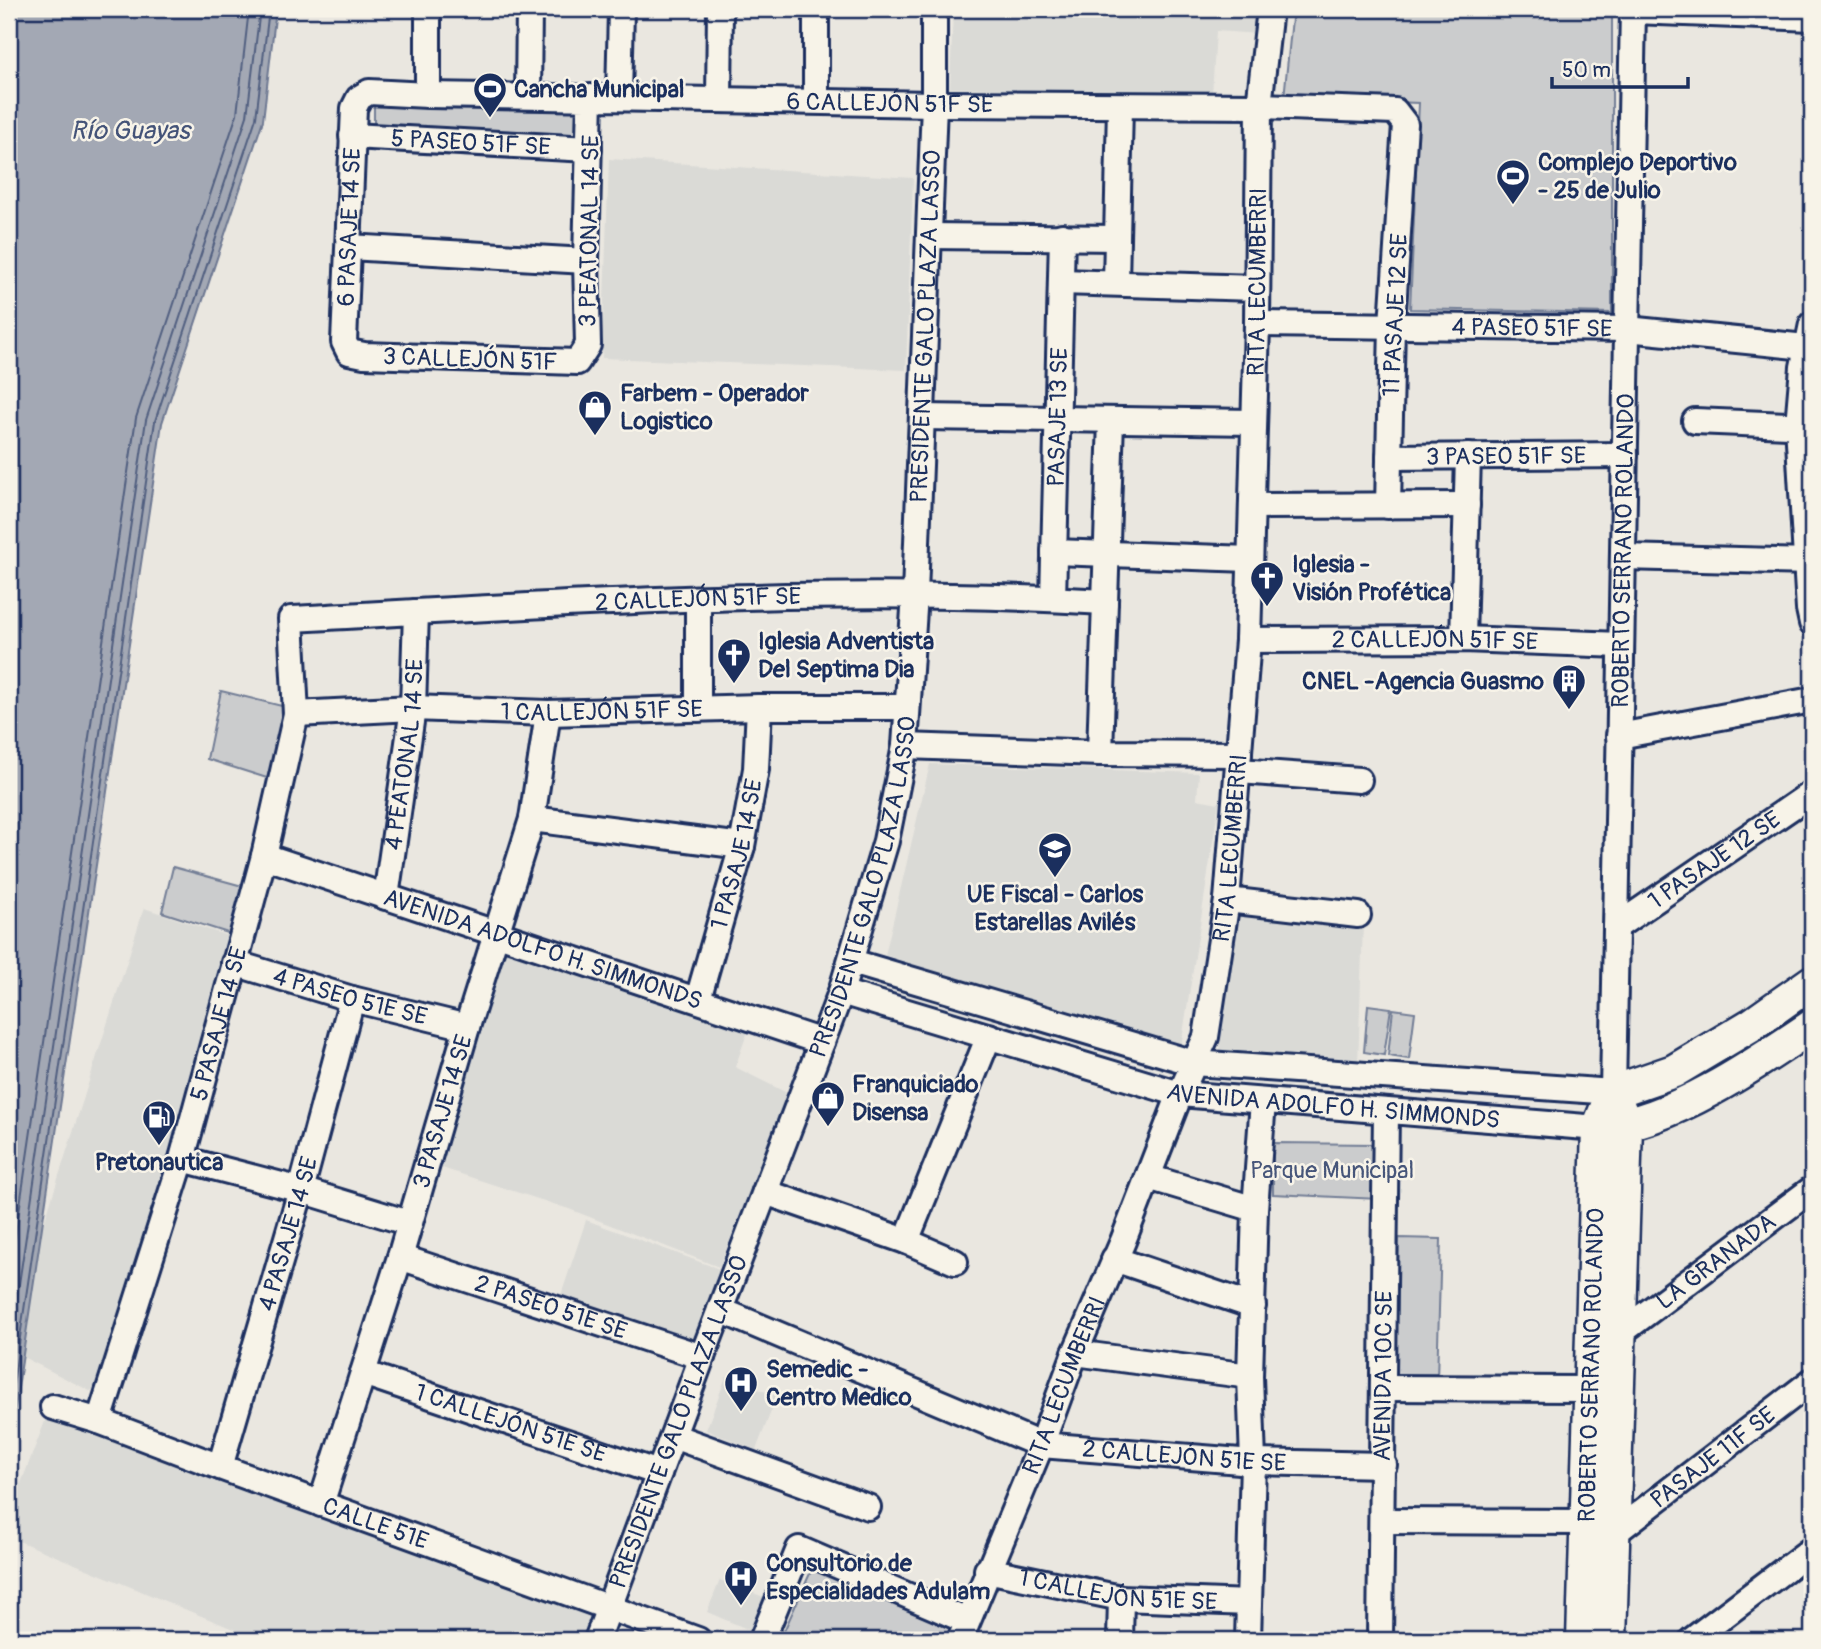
<svg xmlns="http://www.w3.org/2000/svg" width="1821" height="1649" viewBox="0 0 1821 1649" font-family="Pangolin,sans-serif">
<style>
.built{fill:#dadad6}
.green{fill:#cbcccd;stroke:#737e96;stroke-width:2}
.water{fill:#a3a8b4;stroke:#6d7892;stroke-width:2}
.lines{fill:none;stroke-linecap:round;stroke-linejoin:round}
.shore{stroke:#515f80;stroke-width:2}
.minor-casing{stroke:#1b2f5e;stroke-width:30}
.major-casing{stroke:#1b2f5e;stroke-width:37}
.minor{stroke:#f7f3e8;stroke-width:24}
.major{stroke:#f7f3e8;stroke-width:32}
.labels{text-anchor:middle;stroke-width:5;stroke-linejoin:round;paint-order:stroke}
.poi-label{font-size:24px;font-weight:bold;fill:#1b2f5e;stroke:#f7f3e8;text-anchor:start}
.street-label{font-size:24px;fill:#1b2f5e;stroke:#f7f3e8}
.park-label{font-size:24px;fill:#47567a;stroke:#f7f3e8}
.water-label{font-size:26px;font-style:italic;fill:#445378;stroke:#f7f3e8}
</style>
<rect width="100%" height="100%" fill="#eae7e0"/>
<filter id="ink" filterUnits="userSpaceOnUse"><feTurbulence type="fractalNoise" baseFrequency=".0143" numOctaves="2"/><feDisplacementMap in="SourceGraphic" scale="14" xChannelSelector="R" yChannelSelector="G"/><feConvolveMatrix kernelMatrix="1 2 1 2 8 2 1 2 1" color-interpolation-filters="sRGB"/></filter>
<g filter="url(#ink)">
<path class="built" d="M953,9h307l-2,25 -42,-3 -4,64 -262,-7z
M609,159l304,19 -7,192 -304,-12z
M930,764l269,9 -2,26 22,4 -39,250 -295,-98z
M144,908l87,29 -129,447 -12,7 -81,-41v-17z
M1231,911l132,14 -5,139 -139,-10z
M504,948l244,83 -13,36 50,25v12l-66,163 -150,-58 -127,-41z
M586,1220l133,49 -28,81 -133,-46z
M726,1377l51,19 -21,54 -50,-20z
M47,1416l547,197 -11,27h-323l-251,-103v-23z
M720,1580l54,21 -13,34 -54,-23z"/>
<path class="green" d="M1293,9h319v304l-202,-4 9,-206 -135,-5z
M374,96l206,6 1,42 -207,-10z
M221,691l69,17 -17,72 -66,-21z
M173,867l73,20 -15,47 -69,-22z
M1368,1005l23,3 -7,47 -20,-3z
M1393,1009l22,3 -6,47 -21,-3z
M1273,1143l106,1v55l-106,-5z
M1399,1238l42,1 -4,141 -43,-3z
M816,1560l143,62 -7,18h-172z"/>
<path class="water" d="M9,9h267l-13,111 -101,303 -153,1025z"/>
<g class="lines">
<path class="shore" d="M9,1280l127,-862 101,-304 12,-105
M9,1352l137,-932 101,-304 13,-107
M9,1412l146,-991 101,-303 13,-109"/>
<g class="minor-casing">
<g id="minor">
<path d="M1633,11l179,7"/>
<path d="M428,95v-86"/>
<path d="M528,96l1,-87"/>
<path id="s1" d="M590,97l-4,164 2,84 -11,17 -213,-7 -15,-3 -5,-10 10,-234 5,-10 10,-6 59,3 506,9 325,2 136,5 10,13 -13,201 -4,181"/>
<path d="M619,98l2,-89"/>
<path d="M719,99l1,-90"/>
<path d="M816,101v-92"/>
<path id="s2" d="M352,136l237,13"/>
<path d="M929,236l188,2"/>
<path d="M349,247l237,14"/>
<path d="M1061,282l195,6"/>
<path d="M1116,283l4,-177"/>
<path id="s3" d="M1257,324l370,5 179,18"/>
<path d="M1812,324l-9,43 -5,58 11,184 3,14"/>
<path d="M923,417l330,5"/>
<path d="M1695,421l117,5"/>
<path id="s4" d="M1389,457l236,-2"/>
<path d="M1252,506l215,-1"/>
<path d="M1054,552l196,7"/>
<path d="M1623,557l189,5"/>
<path id="s5" d="M1053,599l9,-363"/>
<path d="M1463,639l5,-183"/>
<path id="s6" d="M1248,640l215,-1 158,6"/>
<path d="M698,709v-109"/>
<path id="s7" d="M296,714l117,-6 135,5 211,-6h148"/>
<path d="M1619,736l193,-36"/>
<path d="M905,746l195,7 139,1"/>
<path d="M1100,753l11,-333"/>
<path d="M1239,771l120,9"/>
<path d="M532,819l210,27"/>
<path id="s8" d="M264,856l558,186"/>
<path id="s9" d="M386,897l27,-189 3,-96"/>
<path d="M1227,900l131,15"/>
<path id="s10" d="M1616,927l196,-134"/>
<path id="s11" d="M852,962l342,101 419,29 20,-1083"/>
<path id="s12" d="M234,963l118,36 115,28"/>
<path id="s13" d="M841,992l339,102 418,34"/>
<path id="s14" d="M698,999l44,-153 14,-77 3,-62"/>
<path d="M182,1159l119,31 108,33"/>
<path d="M1148,1177l107,32"/>
<path d="M765,1192l141,49 49,21"/>
<path d="M906,1241l83,-205"/>
<path id="s15" d="M400,1257l302,100"/>
<path d="M1114,1259l139,47"/>
<path id="s16" d="M720,1310l321,135 212,17 131,3"/>
<path id="s17" d="M1619,1334l193,-145"/>
<path d="M1075,1353l175,23"/>
<path id="s18" d="M363,1373l296,100"/>
<path d="M1384,1388l206,1"/>
<path id="s19" d="M53,1407l46,14 121,46 478,173"/>
<path id="s20" d="M99,1421l83,-262 82,-303 32,-142 -5,-95c271,-15 543,-34 814,-17"/>
<path d="M673,1436l195,71"/>
<path id="s21" d="M220,1467l81,-277 51,-191"/>
<path id="s22" d="M321,1504l79,-247 67,-230 65,-208 16,-106"/>
<path d="M1382,1521l205,1"/>
<path id="s23" d="M1613,1534l199,-153"/>
<path id="s24" d="M987,1570l134,28 128,5"/>
<path id="s25" d="M597,1640l105,-283 139,-365 45,-151 19,-95 10,-152 19,-490v-95"/>
<path d="M762,1640l37,-91 168,72"/>
<path id="s26" d="M960,1640l81,-195 34,-92 48,-112 57,-147 26,-57 21,-137 21,-260 9,-316 2,-218 11,-97"/>
<path d="M1120,1640l1,-42"/>
<path d="M1248,1640l5,-178 -3,-86 5,-167 8,-108"/>
<path id="s27" d="M1380,1640l6,-529"/>
<path d="M1692,1640l120,-91"/>
</g>
</g>
<g class="major-casing">
<g id="major">
<path d="M1613,1092l61,-21 77,-46 61,-43"/>
<path d="M1606,1127c64,-4 153,-65 206,-101"/>
<path id="s28" d="M1583,1640l15,-512 15,-36"/>
<path d="M1610,1640l16,-514 -13,-34"/>
</g>
</g>
<use href="#minor" class="minor"/>
<use href="#major" class="major"/>
</g>
</g>
<defs>
<g id="stadium-pin" transform="scale(1.75)"><path d="M0 17L-7.5 6A9.5 9.5 0 1 1 7.5 6Z" fill="#1b2f5e" stroke="#f7f3e8"/><path d="M0-5a6.5 5 0 1 0 0 10a6.5 5 0 1 0 0-10ZM-3.5-1.8h7v3.6h-7Z" fill="#fff"/></g>
<g id="shop-pin" transform="scale(1.75)"><path d="M0 17L-7.5 6A9.5 9.5 0 1 1 7.5 6Z" fill="#1b2f5e" stroke="#f7f3e8"/><path d="M-5-2.5h2.3a2.7 3.5 0 0 1 5.4 0H5L5.5 6h-11ZM-1.5-2.5h3a1.5 2.3 0 0 0-3 0Z" fill="#fff"/></g>
<g id="church-pin" transform="scale(1.75)"><path d="M0 17L-7.5 6A9.5 9.5 0 1 1 7.5 6Z" fill="#1b2f5e" stroke="#f7f3e8"/><path d="M-1.2-6h2.4v3.5h3.3v2.4h-3.3V6h-2.4V-.1h-3.3v-2.4h3.3Z" fill="#fff"/></g>
<g id="building-pin" transform="scale(1.75)"><path d="M0 17L-7.5 6A9.5 9.5 0 1 1 7.5 6Z" fill="#1b2f5e" stroke="#f7f3e8"/><path d="M-4-6H4V6H1V3H-1V6H-4ZM-2.5-4.3h1.7v1.8h-1.7ZM.8-4.3h1.7v1.8H.8ZM-2.5-1h1.7V.8h-1.7ZM.8-1h1.7V.8H.8Z" fill="#fff"/></g>
<g id="school-pin" transform="scale(1.75)"><path d="M0 17L-7.5 6A9.5 9.5 0 1 1 7.5 6Z" fill="#1b2f5e" stroke="#f7f3e8"/><path d="M0-5L7-2L0 1L-7-2ZM-4 1L0 2.5L4 1V4Q0 6-4 4Z" fill="#fff"/></g>
<g id="fuel-pin" transform="scale(1.75)"><path d="M0 17L-7.5 6A9.5 9.5 0 1 1 7.5 6Z" fill="#1b2f5e" stroke="#f7f3e8"/><path d="M-5.5-6h7V0h2V4h1.3V-2.5L3-4.5l.8-.8L6-3V5H2.5V1h-1V6h-7ZM-4.2-4.7v3.2H.2V-4.7Z" fill="#fff"/></g>
<g id="hospital-pin" transform="scale(1.75)"><path d="M0 17L-7.5 6A9.5 9.5 0 1 1 7.5 6Z" fill="#1b2f5e" stroke="#f7f3e8"/><path d="M-5-5h3v3.5h4V-5h3V5h-3V1.5h-4V5h-3Z" fill="#fff"/></g>
</defs>
<g fill-rule="evenodd">
<use href="#stadium-pin" x="490" y="89"/>
<use href="#stadium-pin" x="1513" y="176"/>
<use href="#shop-pin" x="595" y="407"/>
<use href="#church-pin" x="1267" y="578"/>
<use href="#church-pin" x="734" y="655"/>
<use href="#building-pin" x="1569" y="681"/>
<use href="#school-pin" x="1055" y="849"/>
<use href="#shop-pin" x="828" y="1098"/>
<use href="#fuel-pin" x="159" y="1117"/>
<use href="#hospital-pin" x="741" y="1383"/>
<use href="#hospital-pin" x="741" y="1577"/>
</g>
<g class="labels">
<g class="poi-label">
<text x="514" y="97">Cancha Municipal</text>
<text x="1538" y="170">Complejo Deportivo<tspan x="1538" dy="28">- 25 de Julio</tspan></text>
<text x="620" y="401">Farbem - Operador<tspan x="620" dy="28">Logistico</tspan></text>
<text x="1292" y="572">Iglesia -<tspan x="1292" dy="28">Visión Profética</tspan></text>
<text x="758" y="649">Iglesia Adventista<tspan x="758" dy="28">Del Septima Dia</tspan></text>
<text x="1544" y="689" text-anchor="end">CNEL -Agencia Guasmo</text>
<text x="1055" y="902" text-anchor="middle">UE Fiscal - Carlos<tspan x="1055" dy="28">Estarellas Avilés</tspan></text>
<text x="852" y="1092">Franquiciado<tspan x="852" dy="28">Disensa</tspan></text>
<text x="159" y="1170" text-anchor="middle">Pretonautica</text>
<text x="766" y="1377">Semedic -<tspan x="766" dy="28">Centro Medico</tspan></text>
<text x="766" y="1571">Consultorio de<tspan x="766" dy="28">Especialidades Adulam</tspan></text>
</g>
<g class="street-label">
<text dy="8" stroke="none"><textPath href="#s1" startOffset="1286">6 CALLEJÓN 51F SE</textPath></text>
<text dy="8" stroke="none"><textPath href="#s2" startOffset="119">5 PASEO 51F SE</textPath></text>
<text dy="8" stroke="none"><textPath href="#s1" startOffset="623">6 PASAJE 14 SE</textPath></text>
<text transform="translate(589 231) rotate(-89)" y="8">3 PEATONAL 14 SE</text>
<text dy="8" stroke="none"><textPath href="#s26" startOffset="1409">RITA LECUMBERRI</textPath></text>
<text transform="translate(1395 315) rotate(-87)" y="8">11 PASAJE 12 SE</text>
<text dy="8" stroke="none"><textPath href="#s25" startOffset="1367">PRESIDENTE GALO PLAZA LASSO</textPath></text>
<text dy="8" stroke="none"><textPath href="#s3" startOffset="275">4 PASEO 51F SE</textPath></text>
<text transform="translate(470 359) rotate(2)" y="8">3 CALLEJÓN 51F</text>
<text dy="8" stroke="none"><textPath href="#s5" startOffset="182">PASAJE 13 SE</textPath></text>
<text dy="8" stroke="none"><textPath href="#s4" startOffset="117">3 PASEO 51F SE</textPath></text>
<text dy="8" stroke="none"><textPath href="#s11" startOffset="1318">ROBERTO SERRANO ROLANDO</textPath></text>
<text dy="8" stroke="none"><textPath href="#s20" startOffset="1237">2 CALLEJÓN 51F SE</textPath></text>
<text dy="8" stroke="none"><textPath href="#s6" startOffset="187">2 CALLEJÓN 51F SE</textPath></text>
<text dy="8" stroke="none"><textPath href="#s7" startOffset="306">1 CALLEJÓN 51F SE</textPath></text>
<text dy="8" stroke="none"><textPath href="#s9" startOffset="144">4 PEATONAL 14 SE</textPath></text>
<text dy="8" stroke="none"><textPath href="#s26" startOffset="842">RITA LECUMBERRI</textPath></text>
<text dy="8" stroke="none"><textPath href="#s14" startOffset="150">1 PASAJE 14 SE</textPath></text>
<text dy="8" stroke="none"><textPath href="#s10" startOffset="119">1 PASAJE 12 SE</textPath></text>
<text dy="8" stroke="none"><textPath href="#s25" startOffset="800">PRESIDENTE GALO PLAZA LASSO</textPath></text>
<text dy="8" stroke="none"><textPath href="#s8" startOffset="294">AVENIDA ADOLFO H. SIMMONDS</textPath></text>
<text dy="8" stroke="none"><textPath href="#s12" startOffset="121">4 PASEO 51E SE</textPath></text>
<text dy="8" stroke="none"><textPath href="#s20" startOffset="415">5 PASAJE 14 SE</textPath></text>
<text dy="8" stroke="none"><textPath href="#s13" startOffset="508">AVENIDA ADOLFO H. SIMMONDS</textPath></text>
<text dy="8" stroke="none"><textPath href="#s22" startOffset="411">3 PASAJE 14 SE</textPath></text>
<text dy="8" stroke="none"><textPath href="#s21" startOffset="243">4 PASAJE 14 SE</textPath></text>
<text dy="8" stroke="none"><textPath href="#s17" startOffset="121">LA GRANADA</textPath></text>
<text dy="8" stroke="none"><textPath href="#s15" startOffset="159">2 PASEO 51E SE</textPath></text>
<text dy="8" stroke="none"><textPath href="#s28" startOffset="275">ROBERTO SERRANO ROLANDO</textPath></text>
<text dy="8" stroke="none"><textPath href="#s27" startOffset="264">AVENIDA 10C SE</textPath></text>
<text dy="8" stroke="none"><textPath href="#s26" startOffset="275">RITA LECUMBERRI</textPath></text>
<text dy="8" stroke="none"><textPath href="#s25" startOffset="233">PRESIDENTE GALO PLAZA LASSO</textPath></text>
<text dy="8" stroke="none"><textPath href="#s18" startOffset="156">1 CALLEJÓN 51E SE</textPath></text>
<text dy="8" stroke="none"><textPath href="#s16" startOffset="492">2 CALLEJÓN 51E SE</textPath></text>
<text dy="8" stroke="none"><textPath href="#s23" startOffset="126">PASAJE 11F SE</textPath></text>
<text dy="8" stroke="none"><textPath href="#s19" startOffset="343">CALLE 51E</textPath></text>
<text dy="8" stroke="none"><textPath href="#s24" startOffset="133">1 CALLEJÓN 51E SE</textPath></text>
</g>
<g class="park-label">
<text x="1332" y="1178">Parque Municipal</text>
</g>
<g class="water-label">
<text x="130" y="139">Río Guayas</text>
</g>
</g>
<rect width="1821" height="1649" fill="none" stroke="#f7f3e8" stroke-width="35"/>
<rect x="18" y="18" width="1786" height="1614" fill="none" stroke="#1b2f5e" stroke-width="2.5" filter="url(#ink)"/>
<path d="M1552 77v10h136v-10" fill="none" stroke="#1b2f5e" stroke-width="3.5"/>
<text x="1562" y="77" font-size="21" fill="#1b2f5e" stroke="#f7f3e8" stroke-width="5" paint-order="stroke">50 m</text>
</svg>
